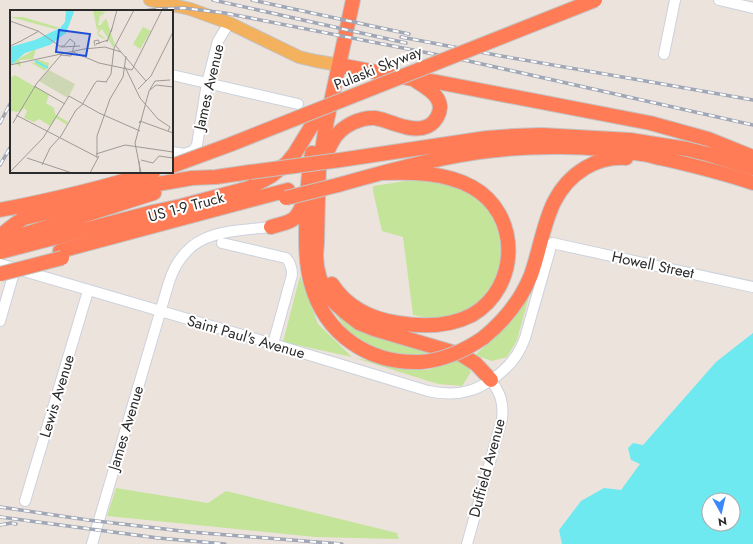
<svg xmlns="http://www.w3.org/2000/svg" width="753" height="544" viewBox="0 0 753 544" font-family="Jost,sans-serif">
<style>
.green{fill:#c3e499}
.water{fill:#6fe9f0;fill-rule:evenodd}
.lines{fill:none;stroke-linecap:round;stroke-linejoin:round}
.minor-casing{stroke:#cbd2dd;stroke-width:12}
.major-casing{stroke:#c4c4c4;stroke-width:14}
.highway-casing{stroke:#c4c4c4;stroke-width:16}
.minor{stroke:#fff;stroke-width:10}
.major{stroke:#f3b05d;stroke-width:12}
.highway{stroke:#ff7c56;stroke-width:14}
.rail-casing{stroke:#a0a7b6;stroke-width:3.5}
.rail{stroke:#fff;stroke-width:2;stroke-dasharray:6;stroke-linecap:butt}
.highway-bridge-casing{stroke:#c4c4c4;stroke-width:16;stroke-linecap:butt}
.highway-bridge{stroke:#ff7c56;stroke-width:14}
.labels{text-anchor:middle;stroke-width:4;stroke-linejoin:round;paint-order:stroke}
.street-label{font-size:15px;fill:#2b2b2b;stroke:#fff}
.inset-river{fill:none;stroke:#6fe9f0;stroke-width:2}
.inset-road{fill:none;stroke:#9f9996;stroke-width:1}
.view{fill:#1d4ed8;fill-opacity:0.15;stroke:#1d4ed8;stroke-width:2}
.inset-edge{fill:none;stroke:#2b2b2b;stroke-width:2}
</style>
<rect width="100%" height="100%" fill="#ede3dd"/>
<path class="green" d="M406,181c22,0 45,0 64,13 23,14 36,45 29,72 -2,11 -8,20 -15,29 -5,6 -11,13 -17,17 -5,2 -10,3 -15,4 -4,1 -8,3 -12,4 -6,0 -20,-4 -27,-5l-10,-78 -21,-6 -9,-40v-5z
M535,275l-18,65 -10,17 -15,4 -17,-6 20,-18z
M300,276l18,48 34,33 48,11 27,2 35,-11 9,13 -9,14 -24,-2 -86,-27 -69,-15z
M335,314l32,18 65,19 -20,6 -29,-6 -30,-14z
M116,488l92,15 18,-12 171,42 2,6 -84,-2 -208,-21z"/>
<path class="water" d="M753,333v211h-191l-3,-14 22,-29 23,-13 17,2 19,-26 -9,-4 -3,-12 5,-5 10,2 73,-83zM709,500h24v24h-24z"/>
<g class="lines">
<g class="minor-casing">
<path id="minor" d="M719,0l34,8
M664,54l11,-54
M172,75l126,29
M172,152l12,2 9,-3 4,-6 10,-62 11,-42 11,-18
M222,243l64,15c5,5 6,10 6,17l-19,69
M0,264l273,80 155,47c14,3 27,4 40,0 8,-2 14,-5 20,-9 18,-11 30,-24 37,-44l27,-95 201,44
M0,321l15,-52
M25,501l63,-210
M92,544l77,-262c17,-52 56,-50 102,-55
M467,544l35,-125c2,-17 -2,-26 -11,-39"/>
</g>
<g class="major-casing">
<path id="major" d="M150,0l40,9 39,14 70,34 17,4 23,4"/>
</g>
<g class="highway-casing">
<path id="highway" d="M353,0l-27,125 -7,44 -1,28 -1,46 -1,12 1,12 3,12 8,15 6,8 12,11 13,10 15,6 88,26 14,9 15,16
M339,65l74,14 24,3 213,41 58,16 45,18
M312,153c-5,28 -6,56 -6,85 0,15 1,31 5,45 14,52 58,81 110,79
M325,156c3,-6 6,-13 10,-19 8,-11 25,-20 40,-19 6,1 12,3 17,5 10,3 20,7 30,5 13,-2 23,-18 15,-30 -5,-8 -13,-12 -21,-17
M340,160l147,-22 26,-2 29,-1 88,5 57,9 20,5 46,14
M338,185c46,-13 93,-26 141,-33 51,-7 112,-7 163,2 8,1 16,4 23,5 30,7 59,14 88,24
M0,210c52,-10 103,-22 153,-38
M271,227c20,-6 25,-4 33,-26
M0,240l6,-9 9,-7 9,-6 13,-3 73,-20 42,-10 40,-7 24,-1 34,-5
M0,242l154,-49
M60,251l228,-61
M0,252l153,-40 28,-6 68,-18 22,-12 16,-13 8,-10 24,-39
M332,284c15,23 40,35 66,39 25,4 51,4 74,-8 48,-28 49,-101 0,-128 -27,-15 -61,-15 -91,-14
M483,338c21,-17 38,-38 48,-63 14,-39 14,-83 54,-107 12,-7 26,-11 41,-10"/>
</g>
<use href="#minor" class="minor"/>
<use href="#major" class="major"/>
<use href="#highway" class="highway"/>
<g class="rail-casing">
<path id="rail" d="M213,0l193,43
M252,0l157,34
M144,11l15,-2 24,-1 42,5 239,47 289,65
M401,37l100,19 150,26 102,18
M0,123l11,-21
M0,165l11,-19
M0,507l88,13 102,12 152,12
M0,517l158,21 67,6
M0,525l11,-2 5,1"/>
</g>
<use href="#rail" class="rail"/>
<g class="highway-bridge-casing">
<path id="highway-bridge" d="M172,166l57,-21 366,-145
M250,172l90,-12
M286,198l52,-13
M0,274l62,-16
M421,362c23,-2 43,-11 62,-24"/>
</g>
<use href="#highway-bridge" class="highway-bridge"/>
</g>
<g class="labels">
<g class="street-label">
<text transform="translate(378 68) rotate(-22)" y="5">Pulaski Skyway</text>
<text transform="translate(209 87) rotate(-77)" y="5">James Avenue</text>
<text transform="translate(186 207) rotate(-15)" y="5">US 1-9 Truck</text>
<text transform="translate(653 265) rotate(12)" y="5">Howell Street</text>
<text transform="translate(246 337) rotate(16)" y="5">Saint Paul's Avenue</text>
<text transform="translate(57 396) rotate(-73)" y="5">Lewis Avenue</text>
<text transform="translate(126 428) rotate(-73)" y="5">James Avenue</text>
<text transform="translate(487 468) rotate(-75)" y="5">Duffield Avenue</text>
</g>
</g>
<g transform="translate(10 10)">
<rect width="163" height="163" fill="#ede3dd"/>
<path d="M83,0l12,2 -6,13 5,-12 -4,3 -2,9h3l3,-5 -2,6 -5,4zM0,7h13l37,11 -5,1zM96,8l9,27 -2,2 -11,-18 -4,4 9,7 -7,-3 -2,-2 -1,-3zM133,17l8,4 -11,18 -7,-5zM26,39l-3,10 -13,1 1,7 -8,-5zM25,50h4l10,3 -1,4 -3,-1 2,1 -2,4 -15,-9 5,1zM5,65l34,20 -3,8 8,5 1,6 13,8 -1,3 -11,-7 -6,8 -11,-7 -5,3 -10,-4 3,-7 -3,-3 -4,4 -10,-1v-33z" fill="#c3e499"/>
<path d="M39,60l26,14 -7,14 -29,-17z" fill="#cdd7b4"/>
<path d="M56,0h8v2l-8,21 -16,12 -25,8 -15,13v-19l25,-7 25,-12 5,-6z" fill="#6fe9f0"/>
<path class="inset-river" d="M25,51l13,7"/>
<path class="inset-road" d="M0,11l28,10 23,16 19,-1M101,22l6,-22M11,31l18,-10M97,32l5,-14M86,34l12,-4M105,35l31,36M0,36l11,-5M85,36l-1,-5 4,-1 2,3 -4,1M63,42l26,11 33,7 30,-60M50,45l11,1 4,-13 -5,-4 -6,7h-3M0,55l74,-16 21,-2 16,5M115,57l15,31 18,21 12,8 -2,4M96,72l5,-8 3,-26 20,-38M24,76l31,18M128,79l13,-13 22,-44M140,80l6,-5 17,2M6,105l81,42M3,113l24,-40 25,-29M129,113l1,-2 33,12M86,144l29,-9 48,7M17,148l45,15M87,148v-22l13,-37 13,-22 3,-21M131,150l12,3 6,-7 14,2M129,151l1,12M32,155l8,-17 11,-12 15,-26 6,-5 13,-22 2,-2 10,1M0,162l33,-34 26,-42 30,17 41,18M80,163l9,-17M131,163l-6,-30 14,-52 6,-10 15,-1"/>
<path class="view" d="M49,20l31,4 -4,22 -30,-4z"/>
<rect width="163" height="163" class="inset-edge"/>
</g>
<g transform="translate(721 512) rotate(172)"><circle r="19" fill="#ffffff" stroke="#aaaaaa"/>
<path d="M0-3L7 15L0 10L-7 15Z" fill="#3b88fc"/>
<text y="-6" font-size="11" font-weight="bold" text-anchor="middle" fill="#2b2b2b">N</text>
</g>
</svg>
